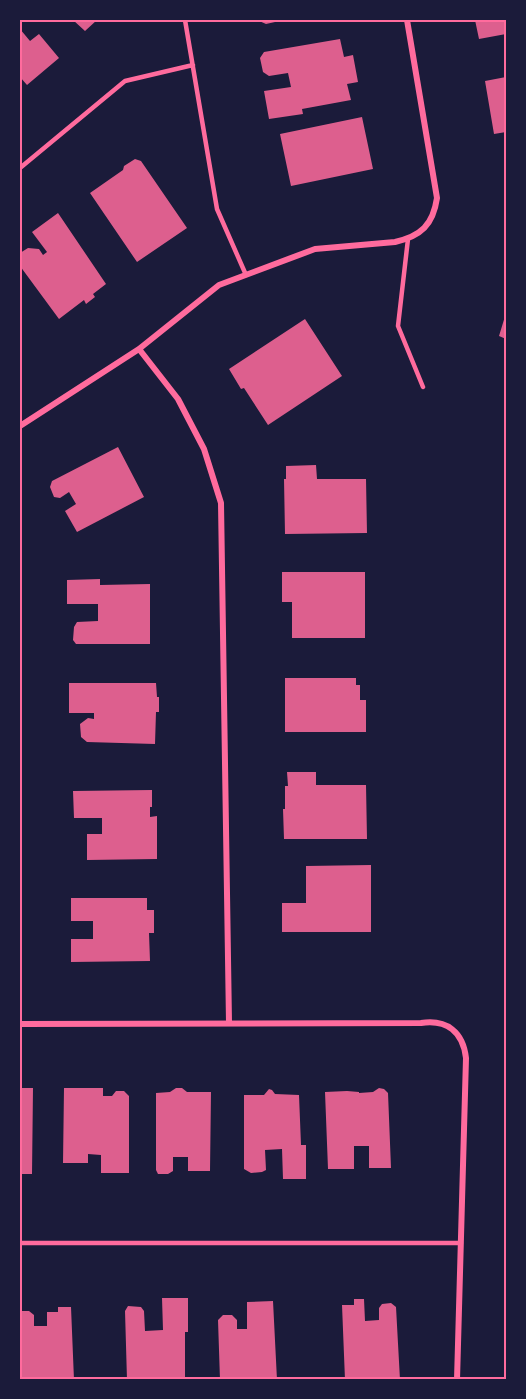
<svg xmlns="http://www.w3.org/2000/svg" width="526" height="1399" viewBox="0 0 526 1399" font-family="'Zilla Slab',serif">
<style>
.building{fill:#dd5f8e}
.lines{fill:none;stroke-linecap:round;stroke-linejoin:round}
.service{stroke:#ff6b9d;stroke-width:4.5}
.minor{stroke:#ff6b9d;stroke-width:6}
.neatline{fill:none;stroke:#ff6b9d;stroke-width:2}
</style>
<rect width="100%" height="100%" fill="#1b1b3a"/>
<path class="building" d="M73,20h24l-12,11z
M257,20h27l-18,4z
M475,20h31v14l-27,5z
M20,29l10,12 9,-7 20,24 -32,27 -7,-8z
M340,39l4,18 9,-2 5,27 -11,2 4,16 -49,9 1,5 -34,5 -5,-28 27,-4 -3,-14 -19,3 -6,-4 -3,-14 4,-6z
M506,77v55l-12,2 -9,-53z
M362,117l11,52 -82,17 -11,-52z
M135,159l6,2 46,67 -50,34 -47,-69 33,-23 1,-4z
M58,213l48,71 -13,10 2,3 -9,7 -2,-4 -25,19 -39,-53v-13l8,-5 11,1 4,6 4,-3 -15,-20z
M506,313v26l-7,-3z
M305,319l37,57 -74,49 -24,-37 -3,1 -12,-20z
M118,447l26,50 -67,35 -12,-21 11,-7 -7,-12 -9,6 -6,-1 -4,-10 2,-6z
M316,465l1,14h49l1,54 -82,1 -1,-55h2v-13z
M282,572h83v66h-73v-36h-10z
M100,579v6l50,-1v60h-74l-3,-4 1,-13 3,-5 21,-1v-17h-31v-24z
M285,678h71v7h4v15h6v32h-81z
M69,683h87l1,14h2v15h-3l-1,32 -68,-2 -6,-5 -1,-13 8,-6 6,1v-6h-25z
M287,772h29v13h50l1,54h-83l-1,-30h2v-23h3z
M152,790v17h-2v10l7,-1v43l-70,1v-26h15v-16h-28l-1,-27z
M371,865v67h-89v-29h24v-37z
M71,898h76v12h7v23h-5l1,28 -79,1v-23h22v-18h-22z
M20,1088h13l-1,86h-12z
M64,1088h39v8h9l4,-5h8l5,5v77h-28v-18l-13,-1v9h-25z
M176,1088h6l5,4h24l-1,79h-22v-14h-15v14l-5,3h-10l-2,-4v-77l14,-1z
M379,1088l5,1 4,4 3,75h-22v-22h-15v23h-26l-3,-77 22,-1 12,1v1l14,-1z
M269,1089l3,1 3,4 24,1 2,50h5v34h-23l-1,-30 -17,1 1,20 -4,2 -11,1 -7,-4v-74h20z
M162,1298h26v34h-3v48h-58l-2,-69 3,-5 13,1 3,4 1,20 18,-1z
M354,1299h10l1,22 14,-1v-12l3,-4 9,-1 5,4 4,73h-55l-3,-75h12z
M273,1301l4,79h-57l-2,-60 5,-5h9l5,5v9h10v-27z
M58,1307h13l3,73h-54v-69h9l5,4v11h13v-14h11z"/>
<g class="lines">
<path class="service" d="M185,20l32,189 29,66
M20,168l105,-87 68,-16
M408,239l-10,87 25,61
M20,1243h441"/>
<path class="minor" d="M139,349l39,50 26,50 17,54 8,520
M20,426l119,-77 80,-64 96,-36 80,-7c26,-6 38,-17 42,-44l-30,-178
M20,1024l401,-1c26,-4 42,9 45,35l-9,322"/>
</g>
<rect width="526" height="1399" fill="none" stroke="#1b1b3a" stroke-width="42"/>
<rect x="21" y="21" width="484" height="1357" class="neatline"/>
</svg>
